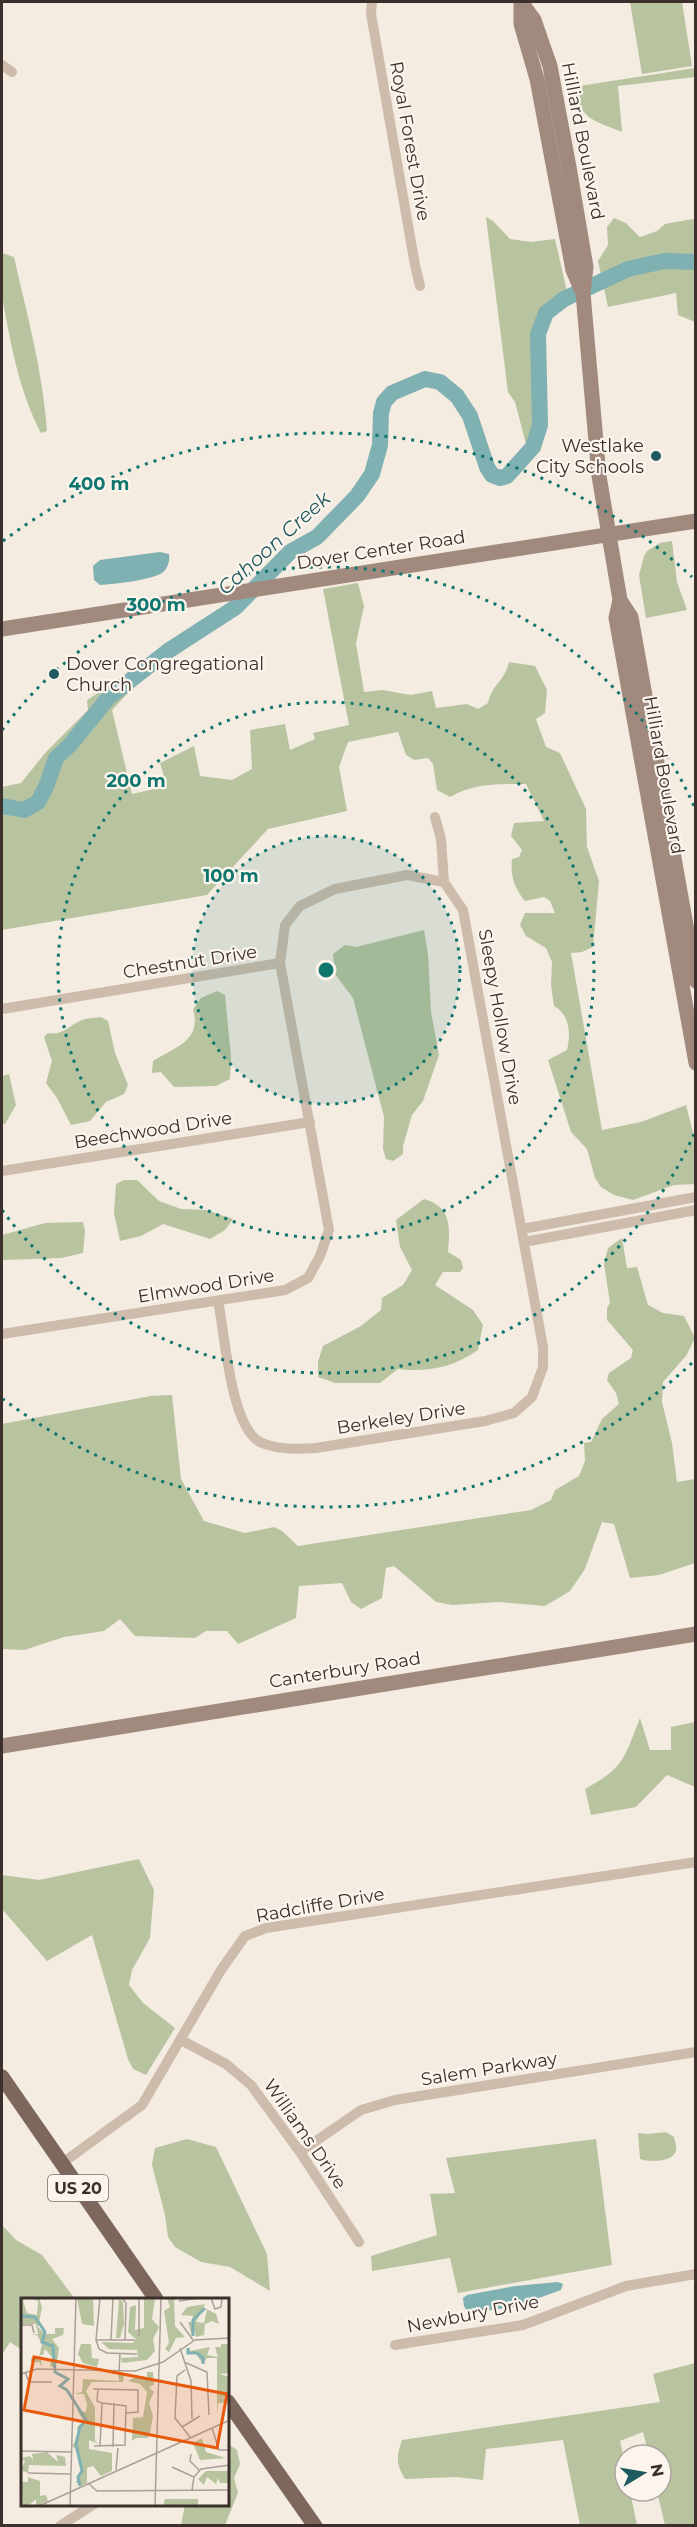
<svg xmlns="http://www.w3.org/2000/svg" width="697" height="2527" viewBox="0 0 697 2527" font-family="Montserrat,sans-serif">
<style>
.green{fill:#b8c4a0}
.water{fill:#7fb0b2}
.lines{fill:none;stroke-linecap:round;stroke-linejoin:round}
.river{stroke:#7fb0b2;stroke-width:16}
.street{stroke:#cdbbac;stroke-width:10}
.secondary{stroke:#a18a7d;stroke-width:15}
.primary{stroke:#7d675c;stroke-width:15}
.ring{fill:none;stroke:#0f766e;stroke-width:3;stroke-dasharray:3 6}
.poi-dot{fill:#1f5a5e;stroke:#fbf5ee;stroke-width:2}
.labels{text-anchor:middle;stroke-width:4.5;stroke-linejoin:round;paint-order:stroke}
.shield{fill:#fbf5ee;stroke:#756b66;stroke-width:1.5}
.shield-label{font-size:16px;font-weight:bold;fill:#3b302b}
.street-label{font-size:18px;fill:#3b302b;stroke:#fbf5ee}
.poi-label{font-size:18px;fill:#3b302b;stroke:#fbf5ee;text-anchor:end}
.water-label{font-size:20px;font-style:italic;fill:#1f5a5e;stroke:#fbf5ee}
.inset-river{fill:none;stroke:#7fb0b2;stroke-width:3}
.inset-road{fill:none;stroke:#aaa098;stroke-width:1.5}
.view{fill:#e8590c;fill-opacity:0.15;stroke:#e8590c;stroke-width:3}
.inset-edge{fill:none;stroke:#3b302b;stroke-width:3}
.centre{fill:#0f766e;stroke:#fbf5ee;stroke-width:3}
.ring-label{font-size:18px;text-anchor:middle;font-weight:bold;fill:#0f766e;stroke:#fbf5ee;stroke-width:4.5;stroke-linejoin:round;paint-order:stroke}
</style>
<rect width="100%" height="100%" fill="#f4ebe1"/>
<path class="green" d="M630,2h52l10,64 -50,8z
M695,68v9l-77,9 4,46c-31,-13 -39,-11 -49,-45z
M486,217l7,4 17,18 21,3 24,-3 12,53 -3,7 -18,14 -8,21 2,91 -7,22 -6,1 -12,-46 -7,-10z
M614,218l12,5 14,14 17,-6 8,-7 28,-5 2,2v101l-17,-7 -2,-22 -68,14 -10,-46 10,-16 -1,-18z
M2,253l12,4c13,58 29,115 33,174l-6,2c-22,-42 -31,-91 -39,-138 -2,-13 -1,-29 0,-42z
M672,541l5,41 10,28 -41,8 -7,-43 5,-19 3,-5 13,-8z
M358,583l6,23 -8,37 8,49 18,-2 29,5 21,-4 4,17 31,-4 11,5 10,-6c5,-21 16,-20 21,-41l26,4 12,24 -2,23 -9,6 10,28 14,6 26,56 1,38 12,34 -6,66 -11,5 -11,1 31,177 39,-8 45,-17 9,36v43l-21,1 -41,15 -19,-5 -13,-8 -6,-9 -8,-29 -16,-17 -23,-72 19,-10c4,-17 3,-35 -13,-44l-3,-21 1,-23 -6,-14 -20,-12 -6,-11 5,-12h30l-5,-12 -6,-4 -19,4c-10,-12 -15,-25 -13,-42l7,-2 3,-7 -11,-14 3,-13 30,-2 -18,-37c-27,0 -52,-1 -76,13l-13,-7 -4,-26 -5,-6 -14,2 -8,-5 -8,-23 -50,10 -9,25 8,44 -79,18 -61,66 -205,35v-143l19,-4 25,-31 42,-42 -1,-10 40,-26 4,16 -19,20 20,84 35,-8 -7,-23 34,-17 6,30 32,4 20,-11 -2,-39 35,-6 5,26 25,-11 -2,-6 36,-8 -26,-136z
M424,930l4,24 3,58 8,43 -16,46 -11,14 -9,31v8l-10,7 -7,-2 -3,-10 1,-32 -31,-119 -18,-24 -2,-20 12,-9 11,2z
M217,991l8,4 6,62 -1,22 -14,7 -42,1 -13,-15 -9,1 1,-12c22,-14 49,-20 40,-52l8,-11z
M101,1017l7,4 7,32 13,32 -4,9 -18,8 -16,19 -19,4 -14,-27 -11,-15 6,-22 -8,-24 4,-4c13,3 21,-7 32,-12 6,-3 14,-3 21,-4z
M9,1074l7,31 -11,19 -3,-1v-47z
M124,1180h13l22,21 22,8 25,1 27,9 -8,11 -15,9 -47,-15 -22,12 -21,5 -6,-28 2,-29z
M424,1199c28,8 26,28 24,53l13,8 2,8 -3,4h-17l-8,13 38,25 10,15 -5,25c-26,18 -50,22 -80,19l-18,14h-45l-17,-6v-15l5,-16 38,-20 20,-16 1,-12 21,-13 9,-15 -12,-23 -4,-27z
M83,1222l2,9 -2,22 -22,5 -59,2v-25l43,-12z
M622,1238l5,30 10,-1 11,38 15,8 21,3 11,22 -9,18 -23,26 -1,20 10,41 5,39 18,-3v84l-36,12 -29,3 -16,-54 -12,-2 -17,47 -15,22 -25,15 -46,-4 -46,3 -17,-3 -42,-36 -8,2 -4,30 -21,11 -10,-7 -9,-19 -43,3 -3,32 -58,26 -11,-13h-21l-11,7 -60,-2 -15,-17 -16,12 -40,6 -40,13 -22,-1v-225l149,-28 21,-1 9,84 23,42 41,12 29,-6 8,4 16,15 233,-36 20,-10 4,-10 24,-14 6,-15 -1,-18 7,-1 11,-23 17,-15 -3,-11 -9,-13 2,-7 22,-15 2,-8 -26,-30v-12l3,-5 -6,-39 4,-16z
M640,1718l10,32h21v-23l24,-5v65l-28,-12 -31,32 -45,8 -6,-26c40,-22 39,-31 55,-71z
M139,1859l15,31 -4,48 -18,32 -3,15 14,18 32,25 -29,47 -13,-6 -5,-10 -36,-124 -45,26 -45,-52v-34l37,5z
M666,2132l8,5c1,4 3,10 2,14 -4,12 -28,11 -36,8l-2,-26 9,1z
M187,2139l29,8 51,107 3,37 -40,-24 -29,-5 -26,-15 -7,-10 -3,-22 -13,-50 3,-17z
M596,2139l16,126 -154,28 -8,-35 -78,13 -1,-15 66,-21 -7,-41 25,-1 -9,-35z
M2,2225l14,15 26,15 33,44h-53v51l-12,-8 -8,13z
M695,2363v162h-30l-8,-34h4v-36h-12l-6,-23 -23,9 5,23v27h5l7,34h-57l-17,-85 -77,9 -3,31 -27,-3 -51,2c-9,-15 -9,-22 -3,-39l258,-38 -7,-28z
M228,2444l9,6 3,14 -6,14 4,15 -13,32h-44l4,-20 43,-1z"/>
<path class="water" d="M160,552l9,2c1,6 -1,14 -6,18 -8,8 -50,12 -63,13l-6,-5 -1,-14 7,-6z
M558,2282l5,2 -2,6 -47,17 -46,6 -4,-7 -1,-8 4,-3 48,-9z"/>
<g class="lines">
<path class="river" d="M2,806l22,4 14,-8 8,-15 10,-29 14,-13 39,-48 59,-46 68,-44 54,-55 27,-15 40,-41 15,-22 8,-29 1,-32 3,-11 8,-9 33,-14 15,3 17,14 13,20 17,51 5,8 8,3 7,-2 26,-29 7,-22 -2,-91 8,-21 18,-14 64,-30 37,-8 31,1"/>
<path class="street" d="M372,2l-1,12 44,251 5,21
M2,65l10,7
M2,1009l278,-46
M2,1171l308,-49
M522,1229l174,-32
M524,1242l172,-32
M218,1301c7,32 12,125 42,141 17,8 38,7 56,6l169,-27 29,-8 18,-16 11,-30v-20l-80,-437 -19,-28 -3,-43 -6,-22
M2,1334l283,-44 23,-12 12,-22 9,-26 -49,-267 5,-38 15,-19 35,-17 72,-14 37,7
M181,2040l45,24 25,21 49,67 59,90
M300,2152l61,-42 34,-10 301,-48
M61,2164l81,-59 79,-135 24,-34 21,-8 430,-66
M395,2345l128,-20 103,-39 70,-12
M60,2526l34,-22"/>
<path class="secondary" d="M521,2l13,18 16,46 19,101 17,100 -3,26 16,183 21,124 11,17 65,364
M521,2v22l16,55 36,191 9,21
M620,600l-4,18 80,445
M2,629l694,-108
M2,1746l694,-112"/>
<path class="primary" d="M2,2077l154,222
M228,2402l87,124"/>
</g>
<circle cx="326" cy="970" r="134" fill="#0f766e" fill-opacity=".12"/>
<g class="ring">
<circle cx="326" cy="970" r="134"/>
<circle cx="326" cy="970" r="268"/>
<path d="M694 1134A403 403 0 0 1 2 1210M2 730A403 403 0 0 1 694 806"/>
<path d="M692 1363A537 537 0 0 1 3 1399M3 541A537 537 0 0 1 692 577"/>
</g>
<g class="poi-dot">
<circle cx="656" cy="456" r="6"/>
<circle cx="54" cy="674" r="6"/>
</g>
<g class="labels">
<rect class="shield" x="48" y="2175" width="60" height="26" rx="4.5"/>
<g class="shield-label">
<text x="78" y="2194">US 20</text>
</g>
<g class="street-label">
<text transform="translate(410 141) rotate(80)" y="6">Royal Forest Drive</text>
<text transform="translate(583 141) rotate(79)" y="6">Hilliard Boulevard</text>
<text transform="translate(381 550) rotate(-9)" y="6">Dover Center Road</text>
<text transform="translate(664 775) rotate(80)" y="6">Hilliard Boulevard</text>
<text transform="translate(190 962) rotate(-9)" y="6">Chestnut Drive</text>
<text transform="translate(500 1017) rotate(80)" y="6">Sleepy Hollow Drive</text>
<text transform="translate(153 1130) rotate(-9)" y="6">Beechwood Drive</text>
<text transform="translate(206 1286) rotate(-9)" y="6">Elmwood Drive</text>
<text transform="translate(401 1418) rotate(-9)" y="6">Berkeley Drive</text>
<text transform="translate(345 1670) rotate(-9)" y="6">Canterbury Road</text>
<text transform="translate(320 1905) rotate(-10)" y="6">Radcliffe Drive</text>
<text transform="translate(489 2069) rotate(-9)" y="6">Salem Parkway</text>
<text transform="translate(305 2134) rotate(55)" y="6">Williams Drive</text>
<text transform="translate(473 2314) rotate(-11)" y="6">Newbury Drive</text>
</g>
<g class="poi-label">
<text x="644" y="452">Westlake<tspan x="644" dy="21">City Schools</tspan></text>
<text x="66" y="670" text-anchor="start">Dover Congregational<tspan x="66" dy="21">Church</tspan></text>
</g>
<g class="water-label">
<text transform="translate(274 543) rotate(-42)" y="7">Cahoon Creek</text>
</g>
</g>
<g transform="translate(21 2298)">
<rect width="208" height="208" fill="#f4ebe1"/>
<path d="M1,0h5l-4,3 4,12 10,2 1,-14 -9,-3h10l3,9 -4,20 7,7h10v-6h9l-1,7 -11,4 7,9 -3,20 -6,-2 2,-9 -7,-8 -2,6h-3l2,12 -3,-5h-8v-4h8l3,-14 -5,-9 -6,-1h7l-2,-10h-15zM56,0h16l1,28 -12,-2zM123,0h11l-3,21 7,8 -6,12 2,12 -8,9 -25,3 -1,-5 17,-1 -1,-7 -28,-1 -8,-7 32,1 3,-4 -8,-7 2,-25 6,-2 -1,25 9,-2zM146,0h7l1,28 10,11 -9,1 -7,14 -4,-3 4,-6 -5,-32 6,-4zM98,1l4,3 1,22 -4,14h-4zM184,6l-9,18 8,1 3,-14 9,5 3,10 -7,-3 -7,3 -1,11 -8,2 -2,-8 -2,7 -4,-14h4l1,-6 -12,-1 6,-8zM60,46h10l1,14 7,1 -2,8 -14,-4 -5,-9zM200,46h8v29l-9,1 9,3v20l-10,1 10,1v4h-11l-1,13v-58h-10l-4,6 -7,-10h-8l1,-7 1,4 20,-4 -3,8 11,2 -3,-10h6zM126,74h6l1,13 -5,2 5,5 -5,11 4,13 -3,17 -2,5h-12l-4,3 1,-23 10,-1 4,-25 -7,-8 -12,-3 8,-4 11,3zM97,76l6,1 -1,7h-31l-6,9 9,17v33l4,3 -10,-4v9l23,4v18l-11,5 -8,-10 -6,2v15l-7,3 -4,-4 5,-12 -2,-18 -7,-6 7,-9 -2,-10 7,-5 -7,-12 9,2 1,-8 -3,-10h-10l8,-2 1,-13 36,2zM181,140l4,14 20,6 -26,2 -7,-17zM26,154l11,10 -2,-7 9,2 1,9 -37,-1 -1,8 -7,-3 4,-9 -4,-3 9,-2 3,5 -1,-7zM185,173h23v12h-9l-2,-5 -2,6 -9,-7 -3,8 -6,-6zM7,179l12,4v15l6,-1 2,6 -12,5v-7l-8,7 -5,-1 -2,-23h7zM144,201h33v7h-35z" fill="#b8c4a0"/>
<path class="inset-river" d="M0,18l14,1 10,15 -3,10 11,4 2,26 13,7 -8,7 7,4 19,30 -6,7 -4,17 6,27 -4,6 2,9M172,38v-16l12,-12M167,50v5h9l6,5v6"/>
<path class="inset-road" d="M101,0l4,5 -1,37M118,0v38M190,0l4,11 6,-2 1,-9M158,3l19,-3M159,24l13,18M0,27h11l2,8M75,42h39M90,42l2,-42M159,50l11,33 1,38M78,51l-3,-9 4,-42M78,51l8,4 30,1M163,64l23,10 2,43M164,72l-8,6 -2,42 15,19M4,74l4,10h23M98,74l1,-18M0,76l16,-5 98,2 28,-9 32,-22 35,-2M72,91l45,1v22l-12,1M77,91l-1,12 5,2 -2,44M161,129l18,-11M191,130l7,22h11M73,148l31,-1 1,-39 -24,-3M92,149l1,-44M0,153l50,1M170,156l-1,7 9,9M151,169l22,10M95,172l2,-22M7,175l42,1M67,185l9,8 133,-1M171,192l2,-13 7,-8 29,-4M18,208l191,-86M49,208l6,-208M134,208l6,-208"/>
<path class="view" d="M13,59l193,37 -10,54 -193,-38z"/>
<rect width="208" height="208" class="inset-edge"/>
</g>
<circle cx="326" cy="970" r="9" class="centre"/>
<g class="ring-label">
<text x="99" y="490">400 m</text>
<text x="156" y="611">300 m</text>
<text x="136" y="787">200 m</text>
<text x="231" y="882">100 m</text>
</g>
<rect width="697" height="2527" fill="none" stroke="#3b302b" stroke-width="6"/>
<g transform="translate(643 2473) rotate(79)"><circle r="28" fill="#fbf5ee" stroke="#aea6a0" stroke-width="1.5"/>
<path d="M0-4.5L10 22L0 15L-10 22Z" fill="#1f5a5e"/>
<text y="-9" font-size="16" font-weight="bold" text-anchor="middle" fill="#3b302b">N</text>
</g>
</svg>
